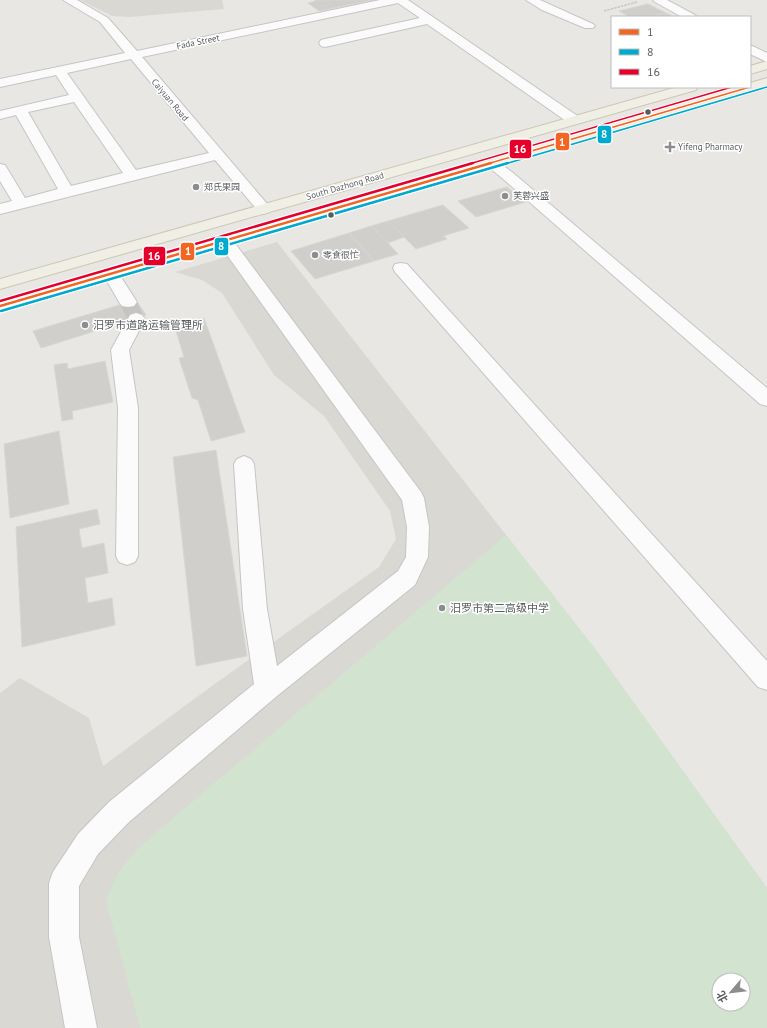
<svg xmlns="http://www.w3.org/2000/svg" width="767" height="1028" viewBox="0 0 767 1028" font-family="'PT Sans','Noto Sans SC',sans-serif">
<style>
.education{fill:#dad8d3;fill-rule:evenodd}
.green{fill:#d2e3d0;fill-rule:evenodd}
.building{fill:#d0cfcc;stroke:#d8d6d2}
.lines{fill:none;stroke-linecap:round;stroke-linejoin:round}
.minor-tunnel{stroke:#c5c4c2;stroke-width:16;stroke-dasharray:16 8;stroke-linecap:butt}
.minor-casing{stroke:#c5c5c5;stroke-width:2}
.major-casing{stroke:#cec6b3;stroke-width:2}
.path{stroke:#c4c8c5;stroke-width:1.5;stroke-dasharray:2.5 1;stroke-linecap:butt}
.minor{fill:#fcfbfb;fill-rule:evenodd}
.major{fill:#f0efe6;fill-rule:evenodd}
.bus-1-far1-casing{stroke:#fff;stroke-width:3}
.bus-1-casing{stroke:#fff;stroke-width:5}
.bus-2-far1-casing{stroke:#fff;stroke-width:3}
.bus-2-casing{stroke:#fff;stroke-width:5}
.bus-3-far1-casing{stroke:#fff;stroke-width:3}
.bus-3-casing{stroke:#fff;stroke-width:5}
.bus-1-far1{stroke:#f26522;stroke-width:1.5}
.bus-1{stroke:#f26522;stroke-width:2.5}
.bus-2-far1{stroke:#00a9ce;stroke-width:1.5}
.bus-2{stroke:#00a9ce;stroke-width:2.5}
.bus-3-far1{stroke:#e4002b;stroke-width:1.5}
.bus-3{stroke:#e4002b;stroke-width:2.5}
.bus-dot{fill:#595d60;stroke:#fff;stroke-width:1.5}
.poi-dot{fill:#8b8d8e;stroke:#fff;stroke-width:1.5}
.labels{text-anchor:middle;stroke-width:3;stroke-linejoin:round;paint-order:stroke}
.far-street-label{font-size:9px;fill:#595d60;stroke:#fff}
.far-poi-label{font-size:9px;fill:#595d60;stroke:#fff;text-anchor:start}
.poi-label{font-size:11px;fill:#595d60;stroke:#fff;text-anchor:start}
.line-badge{stroke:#fff;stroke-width:1.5}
.badge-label{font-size:11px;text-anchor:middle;font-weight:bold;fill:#fff}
</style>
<rect width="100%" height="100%" fill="#e9e7e3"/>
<path class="education" d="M80,0h142l2,9 -94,8 -18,-1z
M277,242l319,408 171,238v140h-767v-335l20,-15 69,40 14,48 113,-83 163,-116 17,-28 -6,-28 -66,-95 -50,-41 -52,-82 -20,-13 -27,-8zM719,980h24v24h-24z"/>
<path class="green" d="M506,535l90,115 171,238v140h-627l-34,-128 12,-27 20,-25zM719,980h24v24h-24z"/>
<path class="building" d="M314,0h59l-54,11 -11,-8 8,-2z
M648,4l18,9 -17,4h-19l-11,-6z
M666,13l8,4h-25z
M507,187l19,15 -50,15 -18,-16z
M443,205l26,23 -26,8 4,3 -31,10 -28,-28z
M388,221l16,16 -16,6 -17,-17z
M371,226l17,17 10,11 -24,7 -25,-28z
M349,233l25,28 -59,18 -24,-28z
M136,300l10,15 -105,33 -8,-17z
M204,318l41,114 -34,9 -13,-41 -6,-2 -13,-40 5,-1 -10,-33z
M105,361l8,41 -41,9 1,8 -11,2 -8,-56 13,-2 1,6z
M59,431l10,73 -59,14 -6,-74z
M216,450l31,206 -51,10 -23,-209z
M97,509l3,15 -21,5 3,19 22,-5 4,30 -23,5 3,25 24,-5 3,27 -93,22 -6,-120z"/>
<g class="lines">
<path class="minor-tunnel" d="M128,302l8,17"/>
<g class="minor-casing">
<path id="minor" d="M63,0h14l31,18 29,33 243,-51h28l171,117 2,3 -2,3h-10l-142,-99 -102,23 -4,-1 -2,-3 2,-3 4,-1 95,-21 -22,-15 -256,54 127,149 3,3 -3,3 -5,2 -5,-2 -44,-52 -215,54v-10l12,-3 -12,-20v-17l5,1 20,33 33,-9 -42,-74 -16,4v-8l69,-16 -13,-20 -56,12v-8l125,-26 -25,-31zM131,59l78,94 -73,17 -69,-97zM74,102l49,71 -52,13 -43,-74z
M526,0h14l53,24 2,2 -2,2h-8l-43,-18z
M653,0h14l28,15 2,2h-15l-27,-15z
M750,45l17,8v9l-17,-8z
M490,159l5,1 17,12 255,216v18l-7,-2 -258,-226 -19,-15 2,-3z
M225,236l6,2 190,254 3,6 5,29 -1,30 -13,28 -138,111 -148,126 -31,32 -19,32v51l18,91h-32l-16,-91v-54l4,-11 25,-38 31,-32 145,-118 -11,-75 -9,-145 3,-5 7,-3 7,3 3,5 13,145 10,57 121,-95 8,-14 1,-30 -5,-27 -185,-259 2,-3z
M401,263l6,1 360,397v29l-9,-3 -363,-415 -2,-4 2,-4z
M111,269l6,1 2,4 18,28 -3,4 -6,1 -6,-1 -3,-4 -16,-28 2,-4z
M136,313l6,2 3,4 -16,31 9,58v148l-3,6 -8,3 -8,-3 -3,-6 2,-148 -7,-58 19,-35z"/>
</g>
<g class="major-casing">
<path id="major" d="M767,61v8l-17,5v-8z
M767,78v8l-767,225v-11l736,-213h14v-4z
M677,87h20l-1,3 -696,199v-10z"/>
</g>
<path class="path" d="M604,11l33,-9"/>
<use href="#minor" class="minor"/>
<use href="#major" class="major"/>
<g class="bus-1-far1-casing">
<path id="bus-1-far1" d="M487,164l263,-77"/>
</g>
<g class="bus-1-casing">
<path id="bus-1" d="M0,306l491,-143"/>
</g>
<g class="bus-2-far1-casing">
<path id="bus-2-far1" d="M505,164l262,-77"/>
</g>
<g class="bus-2-casing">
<path id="bus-2" d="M1,311l507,-148"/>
</g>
<g class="bus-3-far1-casing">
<path id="bus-3-far1" d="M469,164l263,-77"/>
</g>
<g class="bus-3-casing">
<path id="bus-3" d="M0,301l473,-138"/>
</g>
<use href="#bus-1-far1" class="bus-1-far1"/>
<use href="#bus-1" class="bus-1"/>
<use href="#bus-2-far1" class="bus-2-far1"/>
<use href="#bus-2" class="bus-2"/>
<use href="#bus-3-far1" class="bus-3-far1"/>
<use href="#bus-3" class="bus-3"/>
</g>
<g class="bus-dot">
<circle cx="648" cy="112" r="3.5"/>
<circle cx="331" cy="215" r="3.5"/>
</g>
<g class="poi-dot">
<path d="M668 141h4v4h4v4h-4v4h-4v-4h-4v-4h4z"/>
<circle cx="196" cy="187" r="4"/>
<circle cx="505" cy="196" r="4"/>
<circle cx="315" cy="255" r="4"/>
<circle cx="85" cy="325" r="4"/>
<circle cx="442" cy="608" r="4"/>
</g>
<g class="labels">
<g class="far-street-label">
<text transform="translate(198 42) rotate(-12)" y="3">Fada Street</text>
<text transform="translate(170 100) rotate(50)" y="3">Caiyuan Road</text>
<text transform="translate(345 186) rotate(-16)" y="3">South Dazhong Road</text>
</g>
<g class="far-poi-label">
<text x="678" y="150">Yifeng Pharmacy</text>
<text x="204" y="190">郑氏果园</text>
<text x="513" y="199">芙蓉兴盛</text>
<text x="323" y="258">零食很忙</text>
</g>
<g class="poi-label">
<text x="93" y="329">汨罗市道路运输管理所</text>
<text x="450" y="612">汨罗市第二高级中学</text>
</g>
</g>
<g class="line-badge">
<rect x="597" y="125" width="15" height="19" rx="4" fill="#00a9ce"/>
<rect x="555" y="132" width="15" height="19" rx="4" fill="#f26522"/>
<rect x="509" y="139" width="23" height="20" rx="4" fill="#e4002b"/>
<rect x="214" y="237" width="15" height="19" rx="4" fill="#00a9ce"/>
<rect x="180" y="242" width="15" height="19" rx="4" fill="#f26522"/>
<rect x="143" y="246" width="23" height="20" rx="4" fill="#e4002b"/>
</g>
<g class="badge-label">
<text x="604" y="138">8</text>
<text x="562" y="146">1</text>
<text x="520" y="153">16</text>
<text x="221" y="250">8</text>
<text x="188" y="255">1</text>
<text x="154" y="260">16</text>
</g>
<rect x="611" y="16" width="140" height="72" fill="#ffffff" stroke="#bdbebf"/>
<rect x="619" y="29" width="20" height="6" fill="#f26522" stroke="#bdbebf"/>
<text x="647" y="36" font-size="12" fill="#595d60">1</text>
<rect x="619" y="49" width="20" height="6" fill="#00a9ce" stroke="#bdbebf"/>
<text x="647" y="56" font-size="12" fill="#595d60">8</text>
<rect x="619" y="69" width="20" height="6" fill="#e4002b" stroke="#bdbebf"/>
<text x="647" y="76" font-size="12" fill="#595d60">16</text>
<g transform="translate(731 992) rotate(242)"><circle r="19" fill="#ffffff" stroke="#bdbebf"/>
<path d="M0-3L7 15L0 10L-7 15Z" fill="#8b8d8e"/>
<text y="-6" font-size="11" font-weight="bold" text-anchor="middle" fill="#595d60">北</text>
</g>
</svg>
